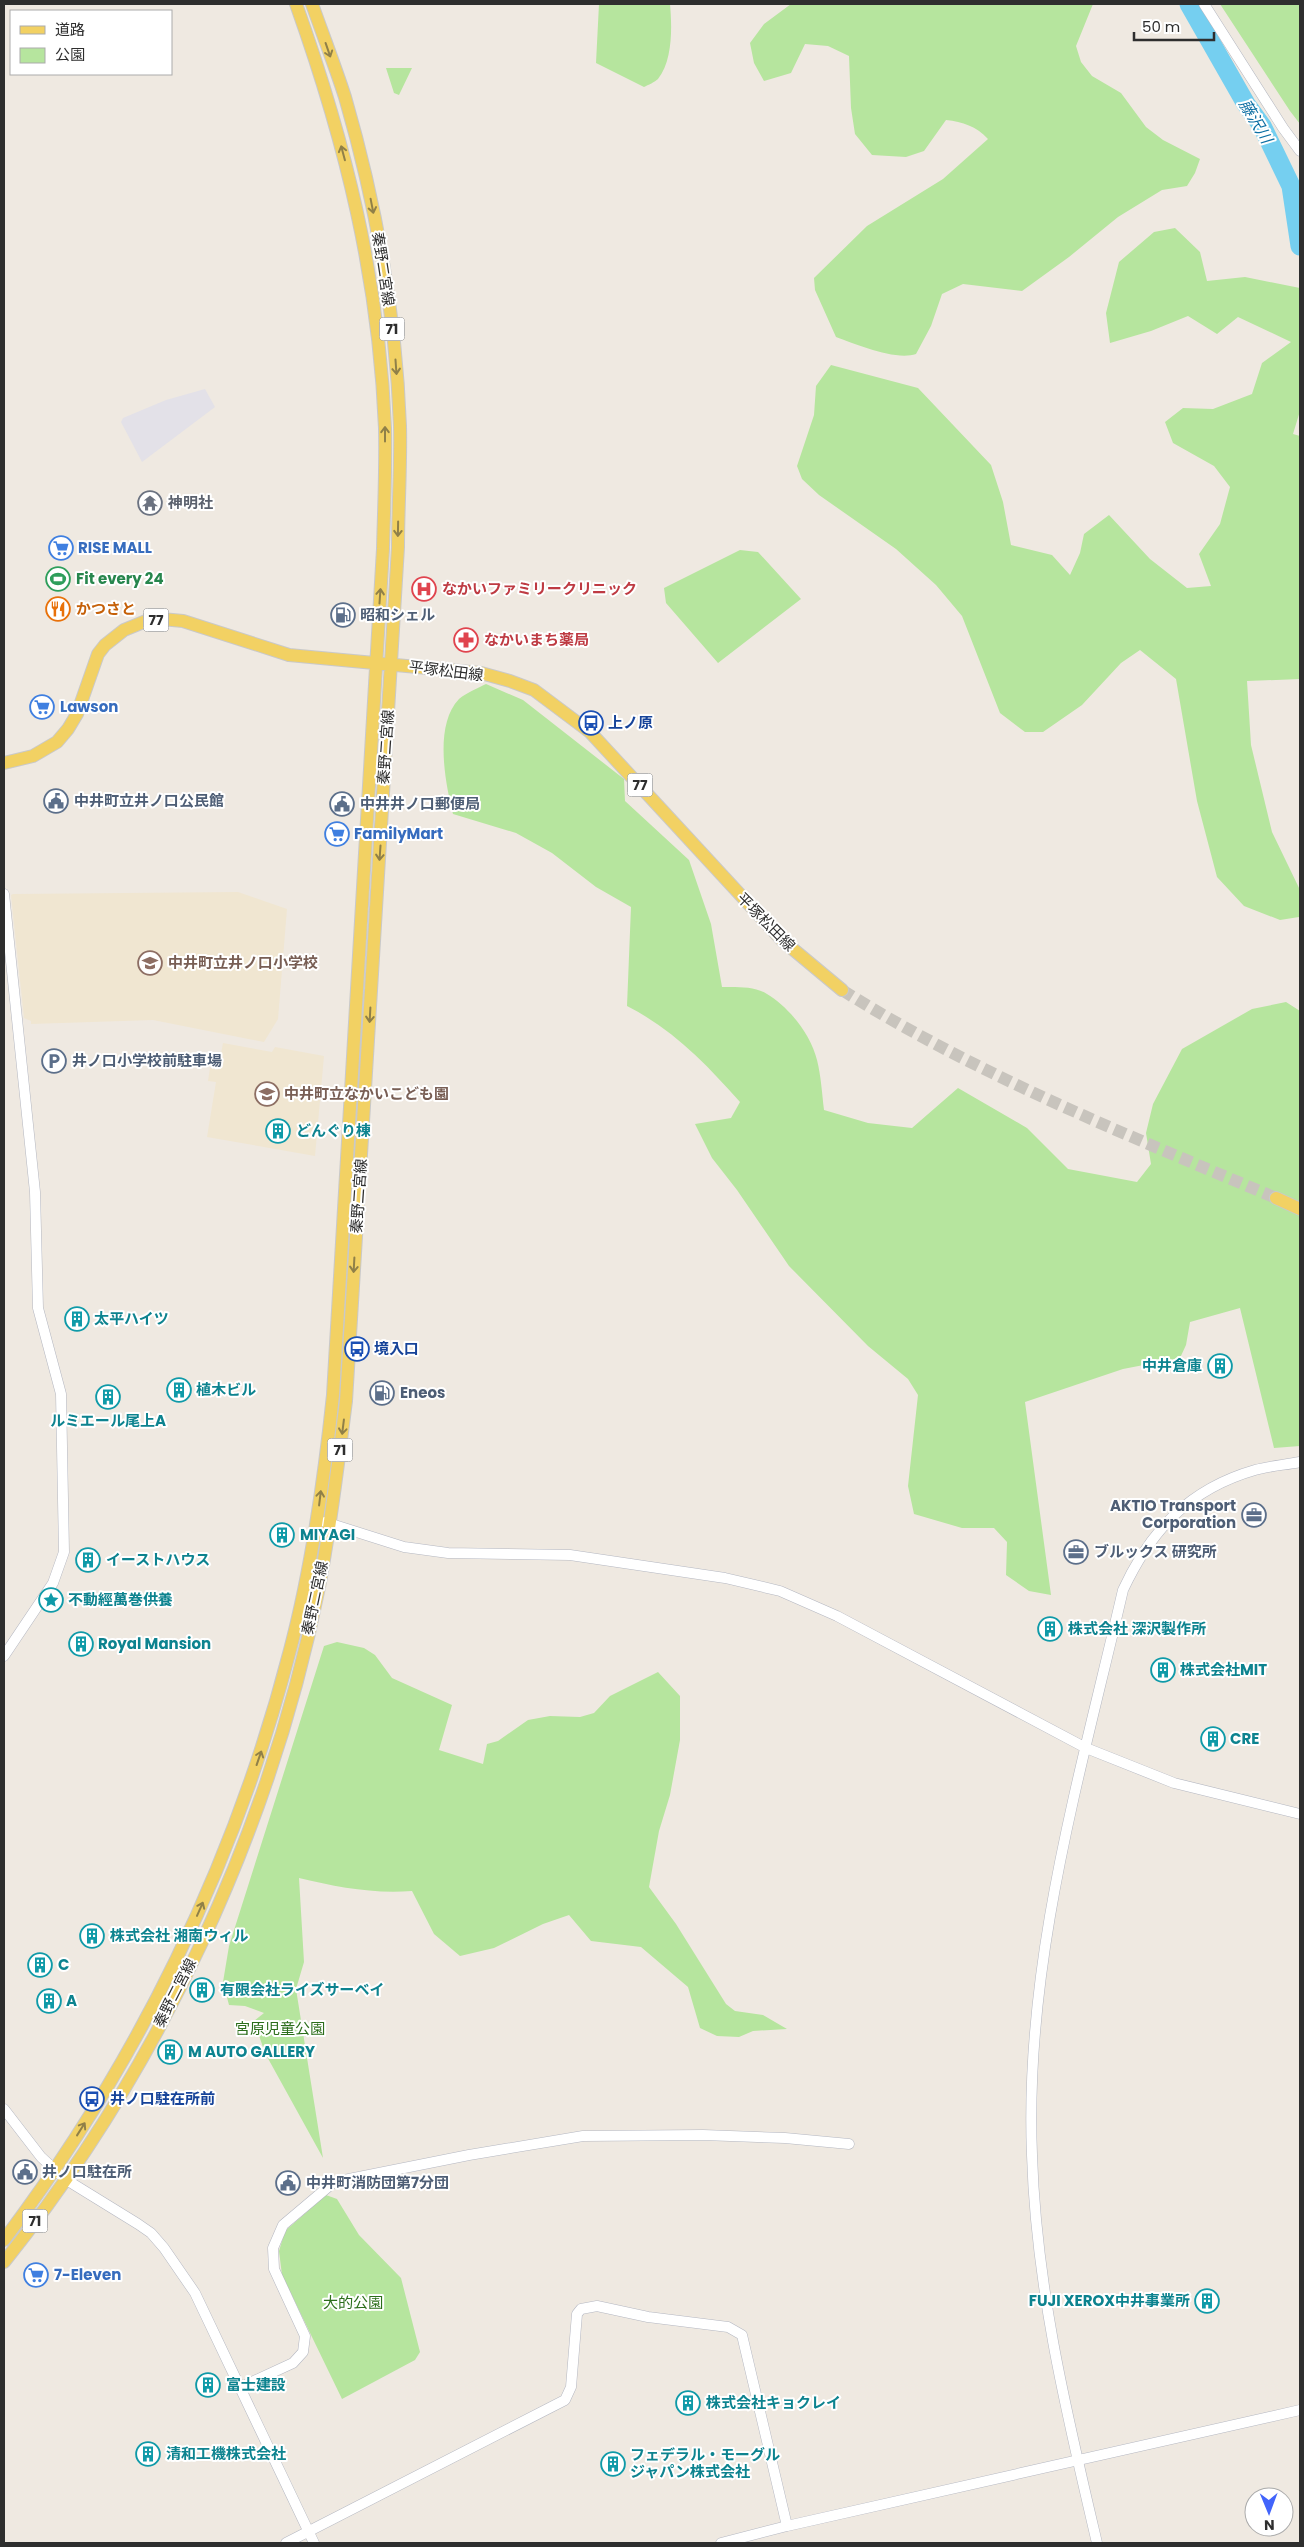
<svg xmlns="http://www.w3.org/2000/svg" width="1304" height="2547" viewBox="0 0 1304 2547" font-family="Poppins,'Noto Sans JP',sans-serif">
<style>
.industrial{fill:#e3e1e8}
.education{fill:#f0e6d1}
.green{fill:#b6e59e}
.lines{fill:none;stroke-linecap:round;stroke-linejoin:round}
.river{stroke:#75cff0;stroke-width:19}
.major-tunnel{stroke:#c8c4bd;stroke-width:12;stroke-dasharray:12 6;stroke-linecap:butt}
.minor-casing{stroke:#b4b7c1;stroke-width:11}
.major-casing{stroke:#c9c9c9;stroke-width:14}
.minor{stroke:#fff;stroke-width:10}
.major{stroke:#f2d163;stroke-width:12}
.oneway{stroke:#908048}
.labels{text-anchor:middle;stroke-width:4;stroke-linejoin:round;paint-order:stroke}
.shield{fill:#fff;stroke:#6d6d6d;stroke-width:1}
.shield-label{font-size:14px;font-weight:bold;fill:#2e2e2e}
.street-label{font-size:15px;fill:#2e2e2e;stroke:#fff}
.worship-label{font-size:15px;font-weight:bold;fill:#5b616d;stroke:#fff;text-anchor:start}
.shop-label{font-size:15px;font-weight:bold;fill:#366cbe;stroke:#fff;text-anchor:start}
.leisure-label{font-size:15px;font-weight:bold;fill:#27864d;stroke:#fff;text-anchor:start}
.health-label{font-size:15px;font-weight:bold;fill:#be3a42;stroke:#fff;text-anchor:start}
.food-label{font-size:15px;font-weight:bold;fill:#c56008;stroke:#fff;text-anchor:start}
.service-label{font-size:15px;font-weight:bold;fill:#4e5e75;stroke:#fff;text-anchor:start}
.transit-label{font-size:15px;font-weight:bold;fill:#164399;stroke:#fff;text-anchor:start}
.education-label{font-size:15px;font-weight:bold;fill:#785e54;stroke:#fff;text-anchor:start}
.culture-label{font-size:15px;font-weight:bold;fill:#0d838f;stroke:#fff;text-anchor:start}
.park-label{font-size:15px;fill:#2c6e1b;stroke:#fff}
.water-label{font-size:16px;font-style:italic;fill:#0d6fa3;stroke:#fff}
</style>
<rect width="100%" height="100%" fill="#efe9e1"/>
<path class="industrial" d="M205,389l10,18 -73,55 -21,-40 2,-4 43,-18z"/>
<path class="education" d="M238,892l49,17 -9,110 -14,23 -111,-22 -122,4v-3l-7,-3 -13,-123 2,-1z
M223,1043l49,9 3,-5 49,9 -9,100 -108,-19 9,-55 -8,-1 2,-13 8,2z"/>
<path class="green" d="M599,4h71c2,22 3,56 -12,75 -3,3 -10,6 -14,8l-48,-24z
M791,4h302l-17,42 5,16 11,14 29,17 25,34 17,13 37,19 -5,14 -8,13 -25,4 -44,27 -49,40 -47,34 -59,-7 -21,10 -11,32 -15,28c-21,7 -60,-10 -80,-17l-21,-47 -1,-12 53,-52 76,-47 45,-40c-12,-13 -25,-17 -42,-19l-22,31 -18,6 -34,-2 -17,-21 -4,-26 -2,-52 -21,-10 -23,-2 -14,29 -27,8 -10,-18 -4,-20 14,-19z
M1220,4h80v120l-10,-13z
M386,68h26l-13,27 -5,-2z
M1175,228l25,24 7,29 38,-4 55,11v123l-7,23 7,2v243l-53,2 4,64 21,87 28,58 -1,27 -19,3 -36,-14 -27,-29 -20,-76 -21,-122 -36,-29 -19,13 -39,42 -39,27h-18l-25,-19 -38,-97 -26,-31 -40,-36 -77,-54 -17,-16 -5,-13 17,-51 2,-29 15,-21 87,23 73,77 12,37 8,43 41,10 18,20 10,-22 4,-19 25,-19 41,44 37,29 24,-2 -12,-32 21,-30 10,-37 -16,-21 -41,-23 -8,-21 18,-14 30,1 39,-15 10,-31 29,-21 -53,-25 -21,17 -29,-18 -37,15 -41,12 -4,-30 13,-51 35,-30z
M740,550l18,2 43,47 -83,64 -52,-60 -2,-15z
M486,684l37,16 101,79 1,22 64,59 22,64 11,63c14,0 33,-1 45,7 22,13 44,41 50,66 4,16 5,33 7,50l44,13 44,5 46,-40 69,40 41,41 69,13 14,-18 -5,-31 7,-29 29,-55 70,-40 34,-7 14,9v435l-26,2 -34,-140 -50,14 -4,23 -6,13 -57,11 -98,33 26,193 -22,-4 -23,-16 1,-33 -13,-14h-32l-48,-14 -6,-28 10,-91 -10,-16 -40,-33 -79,-80 -52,-76 -25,-32 -17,-34 36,-6 9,-16c-34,-38 -66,-72 -113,-96l4,-99 -35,-20 -44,-34 -36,-20 -63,-19c-8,-32 -19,-89 6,-115 7,-6 19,-11 27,-15z
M337,1642l27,6 11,7 17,23 60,27 -13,45 44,14 4,-20 11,-3 30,-21 22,-4 30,1 14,-4 16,-17 48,-24 22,24v44l-10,55 -11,36 -10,56 27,37 50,80 9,7 28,4 24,14 -34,2 -14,6 -22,-1 -17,-8 -12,-41 -47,-40 -50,-6 -22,-26 -26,9 -49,24 -34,8 -26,-22 -22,-43c-40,3 -75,-4 -113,-13l5,84 -8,27 27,169 -58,-105 -11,-32 10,-8 -19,-7 -16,-1 -6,-23 6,-36 95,-300z
M326,2195l11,4 22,36 42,43 19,74 -5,8 -73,39 -60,-124 -3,-24 6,-20z"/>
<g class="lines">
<path class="river" d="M1189,4l57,100 16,22 29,60 9,60"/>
<path class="major-tunnel" d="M842,990c135,85 288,146 434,208"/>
<g class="minor-casing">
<path id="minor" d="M1204,4l79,124 17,23
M4,894l31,298 3,116 23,86 3,158 -11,31 -49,73
M325,1522l79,25 44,6 122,2 155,23 55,13 57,25 249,132 88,35 126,31
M4,2109l37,48 24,22 73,45 13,9 13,15 31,45 119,250
M239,2388l54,-25 10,-11 2,-16 -31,-67 -1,-21 10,-23 51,-43 135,-27 114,-19 120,-1 82,3 64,6
M286,2543l279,-143 6,-13 6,-73 4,-5 16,-3 51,11 80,10 14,8 45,191
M721,2543l66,-17 513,-116
M1097,2543c-30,-128 -61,-255 -65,-388 -8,-192 48,-379 91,-565 28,-60 66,-101 132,-120 14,-4 30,-5 45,-8"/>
</g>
<g class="major-casing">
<path id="major" d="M4,763l29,-7 24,-14 11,-13 9,-15 21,-60 7,-9 19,-15 22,-9 16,-2 21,2 106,34 192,18 29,8 24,9 56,42 192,208 60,50
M1276,1198l24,11
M4,2240c133,-176 231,-376 286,-590 22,-83 34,-169 43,-255l50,-846c1,-40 3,-81 2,-121 -6,-149 -39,-284 -89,-424
M4,2262c155,-193 266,-431 315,-675 12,-61 19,-124 27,-186l52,-854c0,-40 3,-81 2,-121 -4,-111 -24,-222 -55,-329 -10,-31 -22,-62 -33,-93"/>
</g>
<use href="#minor" class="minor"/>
<use href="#major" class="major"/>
</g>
<defs><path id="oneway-shaft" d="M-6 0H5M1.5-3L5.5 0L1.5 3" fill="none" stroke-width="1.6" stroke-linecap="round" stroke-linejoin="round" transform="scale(1.25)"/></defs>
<g class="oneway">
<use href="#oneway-shaft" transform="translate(328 50) rotate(71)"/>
<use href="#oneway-shaft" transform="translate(343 153) rotate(-105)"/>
<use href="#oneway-shaft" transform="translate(372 206) rotate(79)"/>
<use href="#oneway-shaft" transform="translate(396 367) rotate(86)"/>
<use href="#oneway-shaft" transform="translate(385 434) rotate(-90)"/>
<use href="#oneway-shaft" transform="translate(398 529) rotate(91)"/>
<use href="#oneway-shaft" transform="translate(380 596) rotate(-86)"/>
<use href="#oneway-shaft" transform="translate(380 853) rotate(94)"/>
<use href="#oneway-shaft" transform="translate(370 1015) rotate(93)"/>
<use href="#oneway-shaft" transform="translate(354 1265) rotate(93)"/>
<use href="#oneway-shaft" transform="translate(343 1427) rotate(97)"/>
<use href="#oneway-shaft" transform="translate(320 1498) rotate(-83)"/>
<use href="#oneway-shaft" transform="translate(259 1758) rotate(-71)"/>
<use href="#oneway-shaft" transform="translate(200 1909) rotate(-66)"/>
<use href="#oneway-shaft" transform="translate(81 2129) rotate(-58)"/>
</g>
<defs>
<g id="temple-ring" transform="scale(1.25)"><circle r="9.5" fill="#fff" stroke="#6b7280" stroke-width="1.5"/><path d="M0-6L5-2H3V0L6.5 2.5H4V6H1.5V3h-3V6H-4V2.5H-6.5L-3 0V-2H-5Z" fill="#6b7280"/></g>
<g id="supermarket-ring" transform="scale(1.25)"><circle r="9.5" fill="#fff" stroke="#3f7fe0" stroke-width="1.5"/><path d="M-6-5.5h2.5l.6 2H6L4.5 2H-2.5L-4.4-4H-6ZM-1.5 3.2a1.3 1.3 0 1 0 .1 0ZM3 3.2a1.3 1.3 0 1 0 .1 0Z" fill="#3f7fe0"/></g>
<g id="stadium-ring" transform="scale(1.25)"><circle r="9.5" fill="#fff" stroke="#2e9e5b" stroke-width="1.5"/><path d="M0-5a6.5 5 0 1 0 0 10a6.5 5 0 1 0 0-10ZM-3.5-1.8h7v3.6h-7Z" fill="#2e9e5b"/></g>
<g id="hospital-ring" transform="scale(1.25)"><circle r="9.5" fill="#fff" stroke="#e0444e" stroke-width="1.5"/><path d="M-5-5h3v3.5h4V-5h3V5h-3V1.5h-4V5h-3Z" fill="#e0444e"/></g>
<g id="restaurant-ring" transform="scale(1.25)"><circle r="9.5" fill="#fff" stroke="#e8710a" stroke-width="1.5"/><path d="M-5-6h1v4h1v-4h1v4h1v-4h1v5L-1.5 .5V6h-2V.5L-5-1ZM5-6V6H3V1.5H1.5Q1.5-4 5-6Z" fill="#e8710a"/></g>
<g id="fuel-ring" transform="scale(1.25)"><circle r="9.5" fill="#fff" stroke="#5c6f8a" stroke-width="1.5"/><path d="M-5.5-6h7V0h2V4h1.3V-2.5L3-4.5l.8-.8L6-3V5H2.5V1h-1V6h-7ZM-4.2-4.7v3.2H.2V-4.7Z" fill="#5c6f8a"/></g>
<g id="pharmacy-ring" transform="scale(1.25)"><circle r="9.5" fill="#fff" stroke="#e0444e" stroke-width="1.5"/><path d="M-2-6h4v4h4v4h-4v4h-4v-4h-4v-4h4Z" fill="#e0444e"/></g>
<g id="bus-ring" transform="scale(1.25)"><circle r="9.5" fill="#fff" stroke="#1a4fb4" stroke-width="1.5"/><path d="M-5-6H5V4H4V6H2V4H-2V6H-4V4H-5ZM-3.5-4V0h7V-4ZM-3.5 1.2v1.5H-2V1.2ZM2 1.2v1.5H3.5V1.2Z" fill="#1a4fb4"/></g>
<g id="civic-ring" transform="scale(1.25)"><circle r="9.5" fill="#fff" stroke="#5c6f8a" stroke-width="1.5"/><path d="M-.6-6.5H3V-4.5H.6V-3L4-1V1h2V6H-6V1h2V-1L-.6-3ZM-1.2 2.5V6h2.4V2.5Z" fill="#5c6f8a"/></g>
<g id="school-ring" transform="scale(1.25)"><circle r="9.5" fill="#fff" stroke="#8d6e63" stroke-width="1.5"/><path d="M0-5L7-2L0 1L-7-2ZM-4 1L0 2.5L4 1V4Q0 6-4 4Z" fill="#8d6e63"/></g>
<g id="parking-ring" transform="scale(1.25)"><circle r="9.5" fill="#fff" stroke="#5c6f8a" stroke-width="1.5"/><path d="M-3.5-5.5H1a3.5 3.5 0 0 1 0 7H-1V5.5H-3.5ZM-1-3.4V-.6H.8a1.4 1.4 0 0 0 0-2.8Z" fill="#5c6f8a"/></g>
<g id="building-ring" transform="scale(1.25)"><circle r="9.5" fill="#fff" stroke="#0f9aa8" stroke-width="1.5"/><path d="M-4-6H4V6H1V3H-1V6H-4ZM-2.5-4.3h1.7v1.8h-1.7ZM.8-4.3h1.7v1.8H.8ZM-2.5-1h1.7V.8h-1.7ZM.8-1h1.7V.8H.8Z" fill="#0f9aa8"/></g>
<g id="office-ring" transform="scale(1.25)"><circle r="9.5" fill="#fff" stroke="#5c6f8a" stroke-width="1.5"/><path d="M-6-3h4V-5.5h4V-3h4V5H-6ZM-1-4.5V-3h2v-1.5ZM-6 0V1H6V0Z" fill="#5c6f8a"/></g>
<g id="sight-ring" transform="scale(1.25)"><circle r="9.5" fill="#fff" stroke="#0f9aa8" stroke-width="1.5"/><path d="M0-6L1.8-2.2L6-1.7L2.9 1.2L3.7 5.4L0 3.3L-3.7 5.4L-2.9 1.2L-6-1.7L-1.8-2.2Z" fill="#0f9aa8"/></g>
</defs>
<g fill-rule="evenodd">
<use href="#temple-ring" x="150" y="503"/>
<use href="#supermarket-ring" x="61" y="548"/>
<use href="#stadium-ring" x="58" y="579"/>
<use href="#hospital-ring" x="424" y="589"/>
<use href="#restaurant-ring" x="58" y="609"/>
<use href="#fuel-ring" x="343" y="615"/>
<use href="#pharmacy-ring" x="466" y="640"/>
<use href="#supermarket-ring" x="42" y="707"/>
<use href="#bus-ring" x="591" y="723"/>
<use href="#civic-ring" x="56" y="801"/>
<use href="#civic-ring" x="342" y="804"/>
<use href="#supermarket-ring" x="337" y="834"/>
<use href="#school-ring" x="150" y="963"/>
<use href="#parking-ring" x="54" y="1061"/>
<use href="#school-ring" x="267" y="1094"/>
<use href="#building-ring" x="278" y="1131"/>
<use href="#building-ring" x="77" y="1319"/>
<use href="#bus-ring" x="357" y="1349"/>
<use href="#building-ring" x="1220" y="1366"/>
<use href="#building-ring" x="179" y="1390"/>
<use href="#fuel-ring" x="382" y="1393"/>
<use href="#building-ring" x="108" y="1397"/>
<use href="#office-ring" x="1254" y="1515"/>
<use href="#building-ring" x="282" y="1535"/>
<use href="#office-ring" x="1076" y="1552"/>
<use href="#building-ring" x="88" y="1560"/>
<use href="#sight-ring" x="51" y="1600"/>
<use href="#building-ring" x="1050" y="1629"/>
<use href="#building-ring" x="81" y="1644"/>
<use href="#building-ring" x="1163" y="1670"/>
<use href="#building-ring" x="1213" y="1739"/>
<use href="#building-ring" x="92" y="1936"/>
<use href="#building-ring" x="40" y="1965"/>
<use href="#building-ring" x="202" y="1990"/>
<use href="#building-ring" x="49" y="2001"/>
<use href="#building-ring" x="170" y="2052"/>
<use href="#bus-ring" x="92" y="2099"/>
<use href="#civic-ring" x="25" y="2172"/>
<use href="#civic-ring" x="288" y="2183"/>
<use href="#supermarket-ring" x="36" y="2275"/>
<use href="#building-ring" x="1207" y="2301"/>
<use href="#building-ring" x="208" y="2385"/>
<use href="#building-ring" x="688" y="2403"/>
<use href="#building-ring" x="148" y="2454"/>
<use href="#building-ring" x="613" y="2464"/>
</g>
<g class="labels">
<g class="shield">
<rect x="379.5" y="317.5" width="25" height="23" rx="4"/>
<rect x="143.5" y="608.5" width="25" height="23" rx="4"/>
<rect x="627.5" y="773.5" width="25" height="23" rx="4"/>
<rect x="327.5" y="1438.5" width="25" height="23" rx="4"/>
<rect x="22.5" y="2209.5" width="25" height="23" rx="4"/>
</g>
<g class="shield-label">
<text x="392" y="334">71</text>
<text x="156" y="625">77</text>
<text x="640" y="790">77</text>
<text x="340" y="1455">71</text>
<text x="35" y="2226">71</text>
</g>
<g class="street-label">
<text transform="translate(383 269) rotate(81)" y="5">秦野二宮線</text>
<text transform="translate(446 671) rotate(7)" y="5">平塚松田線</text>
<text transform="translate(386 747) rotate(-86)" y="5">秦野二宮線</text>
<text transform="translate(766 922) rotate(45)" y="5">平塚松田線</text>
<text transform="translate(359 1196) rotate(-86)" y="5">秦野二宮線</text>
<text transform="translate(315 1598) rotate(-78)" y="5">秦野二宮線</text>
<text transform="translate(175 1993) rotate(-63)" y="5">秦野二宮線</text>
</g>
<g class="worship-label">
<text x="168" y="508">神明社</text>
</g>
<g class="shop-label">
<text x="78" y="553">RISE MALL</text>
<text x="60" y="712">Lawson</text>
<text x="354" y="839">FamilyMart</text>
<text x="54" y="2280">7-Eleven</text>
</g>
<g class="leisure-label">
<text x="76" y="584">Fit every 24</text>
</g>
<g class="health-label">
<text x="442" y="594">なかいファミリークリニック</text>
<text x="484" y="645">なかいまち薬局</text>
</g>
<g class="food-label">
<text x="76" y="614">かつさと</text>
</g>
<g class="service-label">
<text x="360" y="620">昭和シェル</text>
<text x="74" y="806">中井町立井ノ口公民館</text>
<text x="360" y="809">中井井ノ口郵便局</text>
<text x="72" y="1066">井ノ口小学校前駐車場</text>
<text x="400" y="1398">Eneos</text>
<text x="1236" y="1511" text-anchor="end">AKTIO Transport<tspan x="1236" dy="17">Corporation</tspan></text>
<text x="1094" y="1557">ブルックス 研究所</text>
<text x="42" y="2177">井ノ口駐在所</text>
<text x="306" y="2188">中井町消防団第7分団</text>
</g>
<g class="transit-label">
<text x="608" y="728">上ノ原</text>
<text x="374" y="1354">境入口</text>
<text x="110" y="2104">井ノ口駐在所前</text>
</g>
<g class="education-label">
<text x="168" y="968">中井町立井ノ口小学校</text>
<text x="284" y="1099">中井町立なかいこども園</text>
</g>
<g class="culture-label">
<text x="296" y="1136">どんぐり棟</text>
<text x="94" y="1324">太平ハイツ</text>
<text x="1202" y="1371" text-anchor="end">中井倉庫</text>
<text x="196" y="1395">植木ビル</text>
<text x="108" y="1426" text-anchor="middle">ルミエール尾上A</text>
<text x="300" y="1540">MIYAGI</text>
<text x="106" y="1565">イーストハウス</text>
<text x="68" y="1605">不動經萬巻供養</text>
<text x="1068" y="1634">株式会社 深沢製作所</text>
<text x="98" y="1649">Royal Mansion</text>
<text x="1180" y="1675">株式会社MIT</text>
<text x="1230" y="1744">CRE</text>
<text x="110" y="1941">株式会社 湘南ウィル</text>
<text x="58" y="1970">C</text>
<text x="220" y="1995">有限会社ライズサーベイ</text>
<text x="66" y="2006">A</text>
<text x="188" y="2057">M AUTO GALLERY</text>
<text x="1190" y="2306" text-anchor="end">FUJI XEROX中井事業所</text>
<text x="226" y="2390">富士建設</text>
<text x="706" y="2408">株式会社キョクレイ</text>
<text x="166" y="2459">清和工機株式会社</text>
<text x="630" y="2460">フェデラル・モーグル<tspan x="630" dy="17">ジャパン株式会社</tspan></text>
</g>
<g class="park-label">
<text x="280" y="2034">宮原児童公園</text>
<text x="353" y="2308">大的公園</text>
</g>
<g class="water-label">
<text transform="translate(1256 121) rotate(59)" y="6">藤沢川</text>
</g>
</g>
<rect width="1304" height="2547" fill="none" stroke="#2e2e2e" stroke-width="10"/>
<rect x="10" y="10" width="162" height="65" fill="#ffffff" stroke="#ababab"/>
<rect x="20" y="26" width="25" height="8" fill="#f2d163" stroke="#ababab"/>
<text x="55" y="35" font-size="15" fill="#2e2e2e">道路</text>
<rect x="20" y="48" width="25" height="15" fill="#b6e59e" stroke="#ababab"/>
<text x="55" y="60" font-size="15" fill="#2e2e2e">公園</text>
<g transform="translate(1269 2512) rotate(179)"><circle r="24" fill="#ffffff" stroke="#ababab"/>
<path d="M0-4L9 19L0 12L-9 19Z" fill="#4264fb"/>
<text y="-8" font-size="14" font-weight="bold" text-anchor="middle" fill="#2e2e2e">N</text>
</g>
<path d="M1134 32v8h80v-8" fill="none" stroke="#2e2e2e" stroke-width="2.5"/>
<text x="1142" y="32" font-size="15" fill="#2e2e2e" stroke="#ffffff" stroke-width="4" paint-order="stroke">50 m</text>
</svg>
